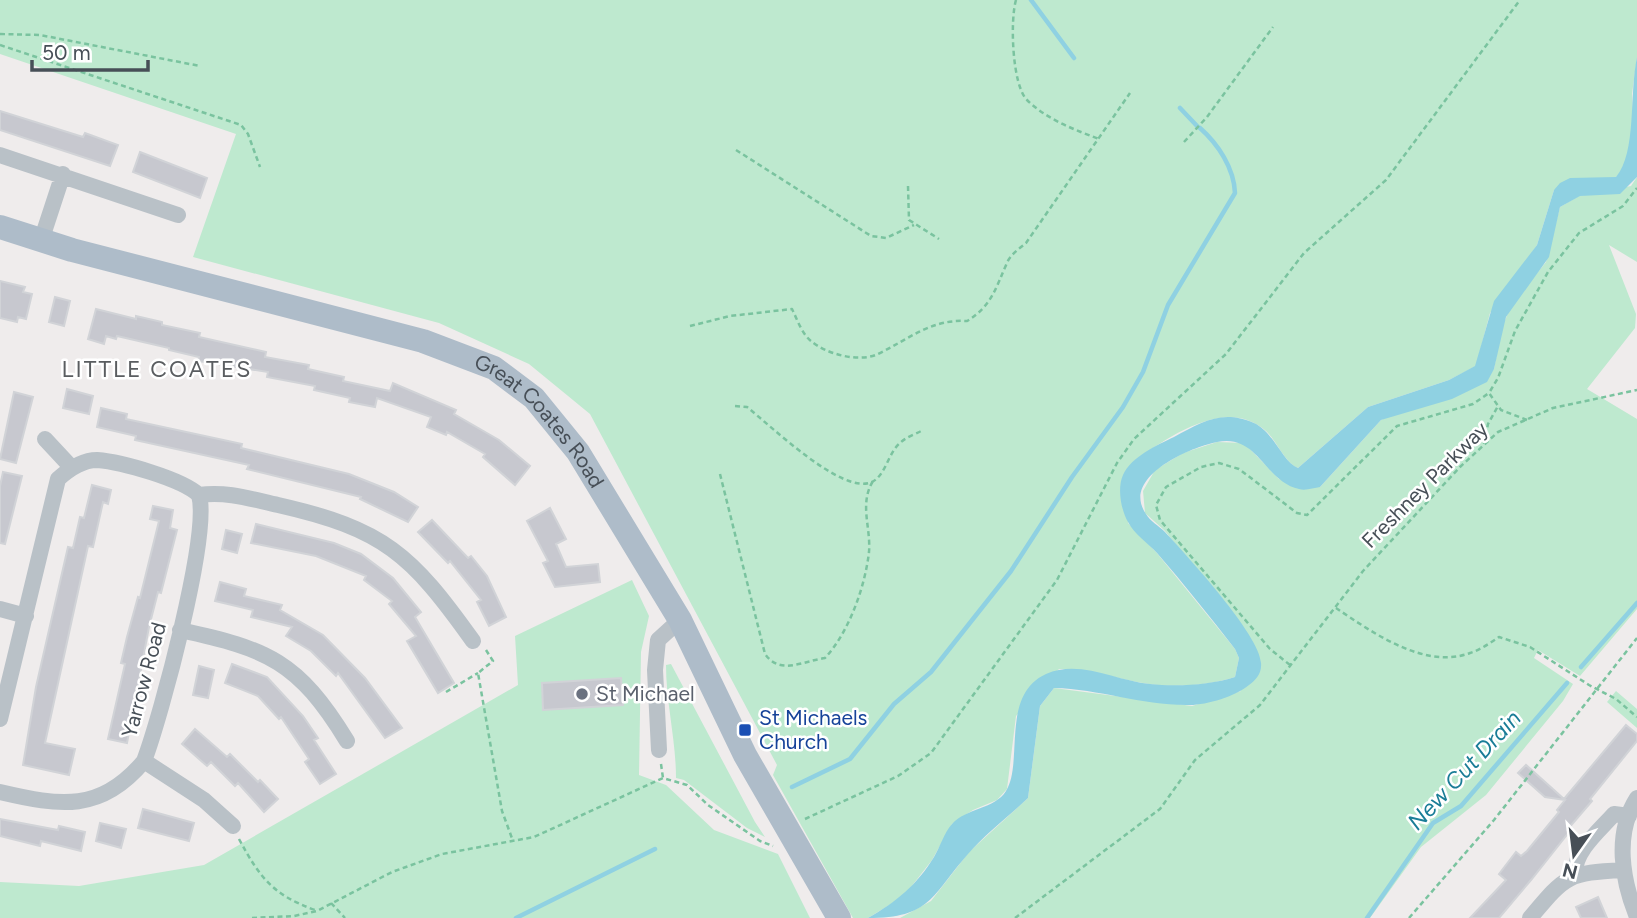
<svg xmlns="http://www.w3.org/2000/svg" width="1637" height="918" viewBox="0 0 1637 918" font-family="Figtree,sans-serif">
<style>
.green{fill:#bee9cf}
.water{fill:#8fd1e2}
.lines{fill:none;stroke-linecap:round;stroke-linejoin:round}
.stream{stroke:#8fd1e2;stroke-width:4.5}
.building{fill:#c7c8cf;stroke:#d1d3d7;stroke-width:2}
.path{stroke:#7ac39f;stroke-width:2.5;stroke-dasharray:5 3.5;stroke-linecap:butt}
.minor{stroke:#b9c1c7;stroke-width:16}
.primary{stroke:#aebcc9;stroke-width:24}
.worship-dot{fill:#6b7280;stroke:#fff;stroke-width:2.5}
.transit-dot{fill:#1a4fb4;stroke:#fff;stroke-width:2.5}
.labels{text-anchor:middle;stroke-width:5;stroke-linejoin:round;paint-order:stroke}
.street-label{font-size:21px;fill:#474f57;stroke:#fff}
.worship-label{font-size:21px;fill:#5b616d;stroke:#fff;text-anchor:start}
.transit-label{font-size:21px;fill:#164399;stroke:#fff;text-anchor:start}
.neighbourhood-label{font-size:23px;letter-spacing:2px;fill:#5a5d60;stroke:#fff}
.water-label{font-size:23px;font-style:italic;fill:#1a7d97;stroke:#fff}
</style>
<rect width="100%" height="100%" fill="#efecec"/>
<path class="green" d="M0,0h1637v57l-5,37 2,35 -7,38 -11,10 -62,13 -17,55 -47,68 -14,53 -27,14 -81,27 -70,61c-12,-4 -21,-26 -31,-36 -40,-37 -98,5 -133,29l-6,62 28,29 79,97 4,9 -4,19c-24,8 -60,11 -86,7 -30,-4 -59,-16 -90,-15l-43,47 -9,73 -10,11 -24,10 -21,14 -20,36 -28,36 -36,22h-15l-80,-143 4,-10 -187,-351 -61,-50 -90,-41 -246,-66 43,-123 -236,-80z
M1637,177v85l-28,-17 27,69 -1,14 -48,61 50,30v190l-57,67 -42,-26 -4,8 39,26 -10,17 -77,94 -65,52 -51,71h-470l31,-17 38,-49 59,-54 12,-92 14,-18 138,18 49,-15 1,-66 -78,-95 -19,-17 -2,-22 12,-21 28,-17 34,-11 27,1 35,36 41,8 61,-67 113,-51 8,-42 10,-23 34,-42 14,-55 19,-11 52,-10z
M632,580l17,36 -8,36 -2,123 27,10 48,45 64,24 32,64h-810v-36l79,4 125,-21 314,-180 -3,-49z
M671,664l84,158 10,15 -18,-9 -63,-48 -8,-2c0,-38 -10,-75 -10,-113z
M1616,691l21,18v19l-30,-26z"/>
<path class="water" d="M1637,57v120l-17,17 -40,2 -20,11 -11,50 -43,60 -12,52 -7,13 -35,17 -71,21 -61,67c-6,1 -15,4 -21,2 -35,-8 -41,-56 -82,-47 -26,5 -97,35 -71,72 4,7 13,12 19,18 22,24 95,103 96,131 1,10 -5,17 -12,22 -13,11 -42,20 -59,20 -46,1 -90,-16 -136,-17l-14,18 -12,92c-20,19 -43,36 -60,56 -37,42 -37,64 -100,64 28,-16 49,-33 66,-61 6,-10 10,-24 18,-33 14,-16 43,-15 54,-33 18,-29 -6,-96 40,-117 34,-15 70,7 104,10 26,3 61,1 85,-7l4,-19 -4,-9c-25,-32 -51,-65 -78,-96 -9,-10 -23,-19 -29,-31 -7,-12 -11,-34 -5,-47 8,-18 34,-30 51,-38 28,-15 48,-28 80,-14 20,9 29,40 44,45l70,-61 81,-27 26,-14 19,-65 43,-56 17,-55 6,-7 10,-5 46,-1c21,-25 13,-83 21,-120z"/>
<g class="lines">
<path class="stream" d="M1031,0l43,58
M1180,108l18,19
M1581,667l56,-64
M792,787l58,-28 44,-55 37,-32 80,-101 61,-94 51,-70 20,-35 25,-67 67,-112c-1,-25 -17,-49 -35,-65
M516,918l139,-69
M1367,918l66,-95 28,-17 106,-123"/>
</g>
<path class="building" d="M0,111l83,26 2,-4 33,12 -8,21 -110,-36z
M140,152l67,26 -7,20 -67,-26z
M0,281l25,6 -2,5 9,2 -6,25 -8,-2 -1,5 -17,-4z
M55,297l15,4 -6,25 -15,-4z
M96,309l40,10v-3l26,6v3l38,8 -1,4 67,15 -1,5 44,8 -1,4 36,8 -1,4 47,10 3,-8 63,27 -2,4 45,26 31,26 -15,19 -32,-28 2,-3 -38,-22 -1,3 -19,-8 4,-10 -54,-19 -2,9 -26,-5 1,-4 -36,-8 1,-4 -48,-9 1,-5 -70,-11 1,-4 -30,-7v-2l-52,-12 -1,3 -10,-3 -2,8 -16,-5z
M67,389l26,7 -4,18 -26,-6z
M14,392l19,5 -17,66 -16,-4z
M101,408l26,6 -1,5 116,25 -1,4 108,26 45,18 24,15 -10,15 -48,-23 1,-2 -114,-28 2,-4 -114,-25 1,-4 -39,-9z
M3,472l19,4 -17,68 -5,-1v-57z
M92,485l19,5 -3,14 -5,-2 -10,45 -5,-1 -43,197 30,6 -6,26 -46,-10 13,-78 32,-140 5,1 7,-31 4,1z
M153,506l20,4 -3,18 7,2 -16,63 -3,-1 -9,35 -22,116 -19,-4 17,-75 -4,-1 6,-26 11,-40 2,1 19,-77 -9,-2z
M550,508l16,31 -10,5 10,23 32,-3 2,18 -45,5 -12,-24 5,-2 -21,-40z
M432,520l36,38 3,-2 16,20 19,41 -17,9 -12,-24 4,-2 -31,-39 -2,2 -30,-31z
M256,524l78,19 27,11 32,24 28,34 -6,5 39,66 -16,10 -31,-52 9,-5 -27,-32 3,-3 -28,-21 2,-4 -50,-20 -65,-13z
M226,530l16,4 -5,19 -15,-4z
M220,582l26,7 -2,7 38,9 -2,5 43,25 42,43 37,50 -17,10 -47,-65 -2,3 -25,-25 -25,-15 6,-9 -41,-10 2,-7 -38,-9z
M232,664l35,13 36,39 15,22 -4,2 22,34 -16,10 -15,-22 4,-3 -28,-42 -2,2 -21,-23 -33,-13z
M199,666l15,4 -6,28 -15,-3z
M621,678l2,27 -80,5 -1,-27z
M1626,725l11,9v7l-47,58 2,2 -25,29 2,2 -38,48 -32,38h-29l36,-38 -7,-6 17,-22 5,4 6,-5 32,-39 -2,-2 8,-10 -20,-3 -27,-24 8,-8 38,34z
M195,729l32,28 3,-3 28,28 2,-2 18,19 -14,13 -26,-29 -3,3 -24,-24 -4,4 -25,-22z
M143,809l51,14 -5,18 -51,-13z
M0,819l58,11 1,-4 26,6 -4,19 -40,-10 -1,5 -40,-10z
M100,823l26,6 -5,19 -25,-7z
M1598,897l9,21h-26l-5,-11z"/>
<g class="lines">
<path class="path" d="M1016,0c-6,20 -4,85 11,100 19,19 48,30 72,39
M0,34l40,1 160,31
M0,45l241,80 7,9 12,33
M1184,142l23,-25 66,-90
M736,150l135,86 15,2 28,-13
M908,186l1,34 30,19
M690,326l40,-10 62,-7c5,10 10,25 19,32 15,13 48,22 67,13 31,-15 53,-35 89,-33 25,-15 29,-34 40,-58 3,-8 13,-15 19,-20l104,-150
M735,406l12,1c24,19 96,89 125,75 14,-7 16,-29 28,-39 6,-6 16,-9 23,-13
M1527,420l-26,-10 -12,-17 9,-15 17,-47 33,-59 31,-39 44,-27 14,-18
M1484,444l4,-20 10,-18
M720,474l45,180c15,21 35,8 60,4 24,-26 40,-71 44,-106 2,-25 -10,-48 4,-71
M1336,608c36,24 88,62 134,45 10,-3 20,-10 29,-16l31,10 59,38 27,14 21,18
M486,650l7,11 -15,12 24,138 11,30
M1290,665l-20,-16 -110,-129 -4,-15 10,-18 35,-20 18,-4 20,6 58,44 10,2 90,-89 76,-22 16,-11
M446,692l32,-19
M661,764l2,14
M805,819l93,-43 33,-23 126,-173 60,-117 17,-24 92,-85 78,-101 82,-73 134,-180
M239,839c21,39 34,56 76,71
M331,903l14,15
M252,918l42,-2 23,-5 75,-39 50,-18 92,-17 129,-59 24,7 21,20 52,36 13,5
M1015,918l145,-109 35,-49 65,-55 103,-134 97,-104 38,-35 55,-24 84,-18
M1409,918l85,-98 143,-182"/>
<path class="minor" d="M0,155l178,60
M41,241l22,-67
M45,439l27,29
M0,609l26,7
M180,630c88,19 118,31 167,111
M0,719l58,-240c10,-9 24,-19 39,-19 25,2 85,19 102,35 28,-4 52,4 79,10 106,24 133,49 195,136
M659,750l-4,-80 3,-30 22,-20
M144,761l60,39 29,26
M0,792c60,14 101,21 144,-31 17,-45 66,-226 55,-266
M1637,798c-23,36 -15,82 0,119
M1575,874c-1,-23 25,-44 39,-60l15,2
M1530,918c36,-43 37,-45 94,-48"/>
<path class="primary" id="s1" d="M0,227l72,23 351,91 71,27 40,30 44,54 102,168 65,135 94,163"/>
</g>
<circle class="worship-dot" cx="582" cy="694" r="7"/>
<rect class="transit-dot" x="738" y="723" width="14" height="14" rx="3.5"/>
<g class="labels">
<g class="street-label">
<text dy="7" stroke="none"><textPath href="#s1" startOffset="584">Great Coates Road</textPath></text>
<text transform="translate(1425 485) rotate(-45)" y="7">Freshney Parkway</text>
<text transform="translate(144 680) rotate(-75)" y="7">Yarrow Road</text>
</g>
<g class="worship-label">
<text x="596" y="701">St Michael</text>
</g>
<g class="transit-label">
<text x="759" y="725">St Michaels<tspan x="759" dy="24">Church</tspan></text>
</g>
<g class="neighbourhood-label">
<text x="157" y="377">LITTLE COATES</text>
</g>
<g class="water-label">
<text transform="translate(1464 770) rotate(-47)" y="8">New Cut Drain</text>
</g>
</g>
<g transform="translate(1574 855) rotate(194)" stroke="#ffffff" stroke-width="5" paint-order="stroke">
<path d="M0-5L12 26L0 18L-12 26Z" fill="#474f57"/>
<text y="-10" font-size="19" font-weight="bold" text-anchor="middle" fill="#474f57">N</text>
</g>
<path d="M32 60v10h116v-10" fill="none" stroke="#474f57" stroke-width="3.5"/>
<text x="42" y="60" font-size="21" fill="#474f57" stroke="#ffffff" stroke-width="5" paint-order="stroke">50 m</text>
</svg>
